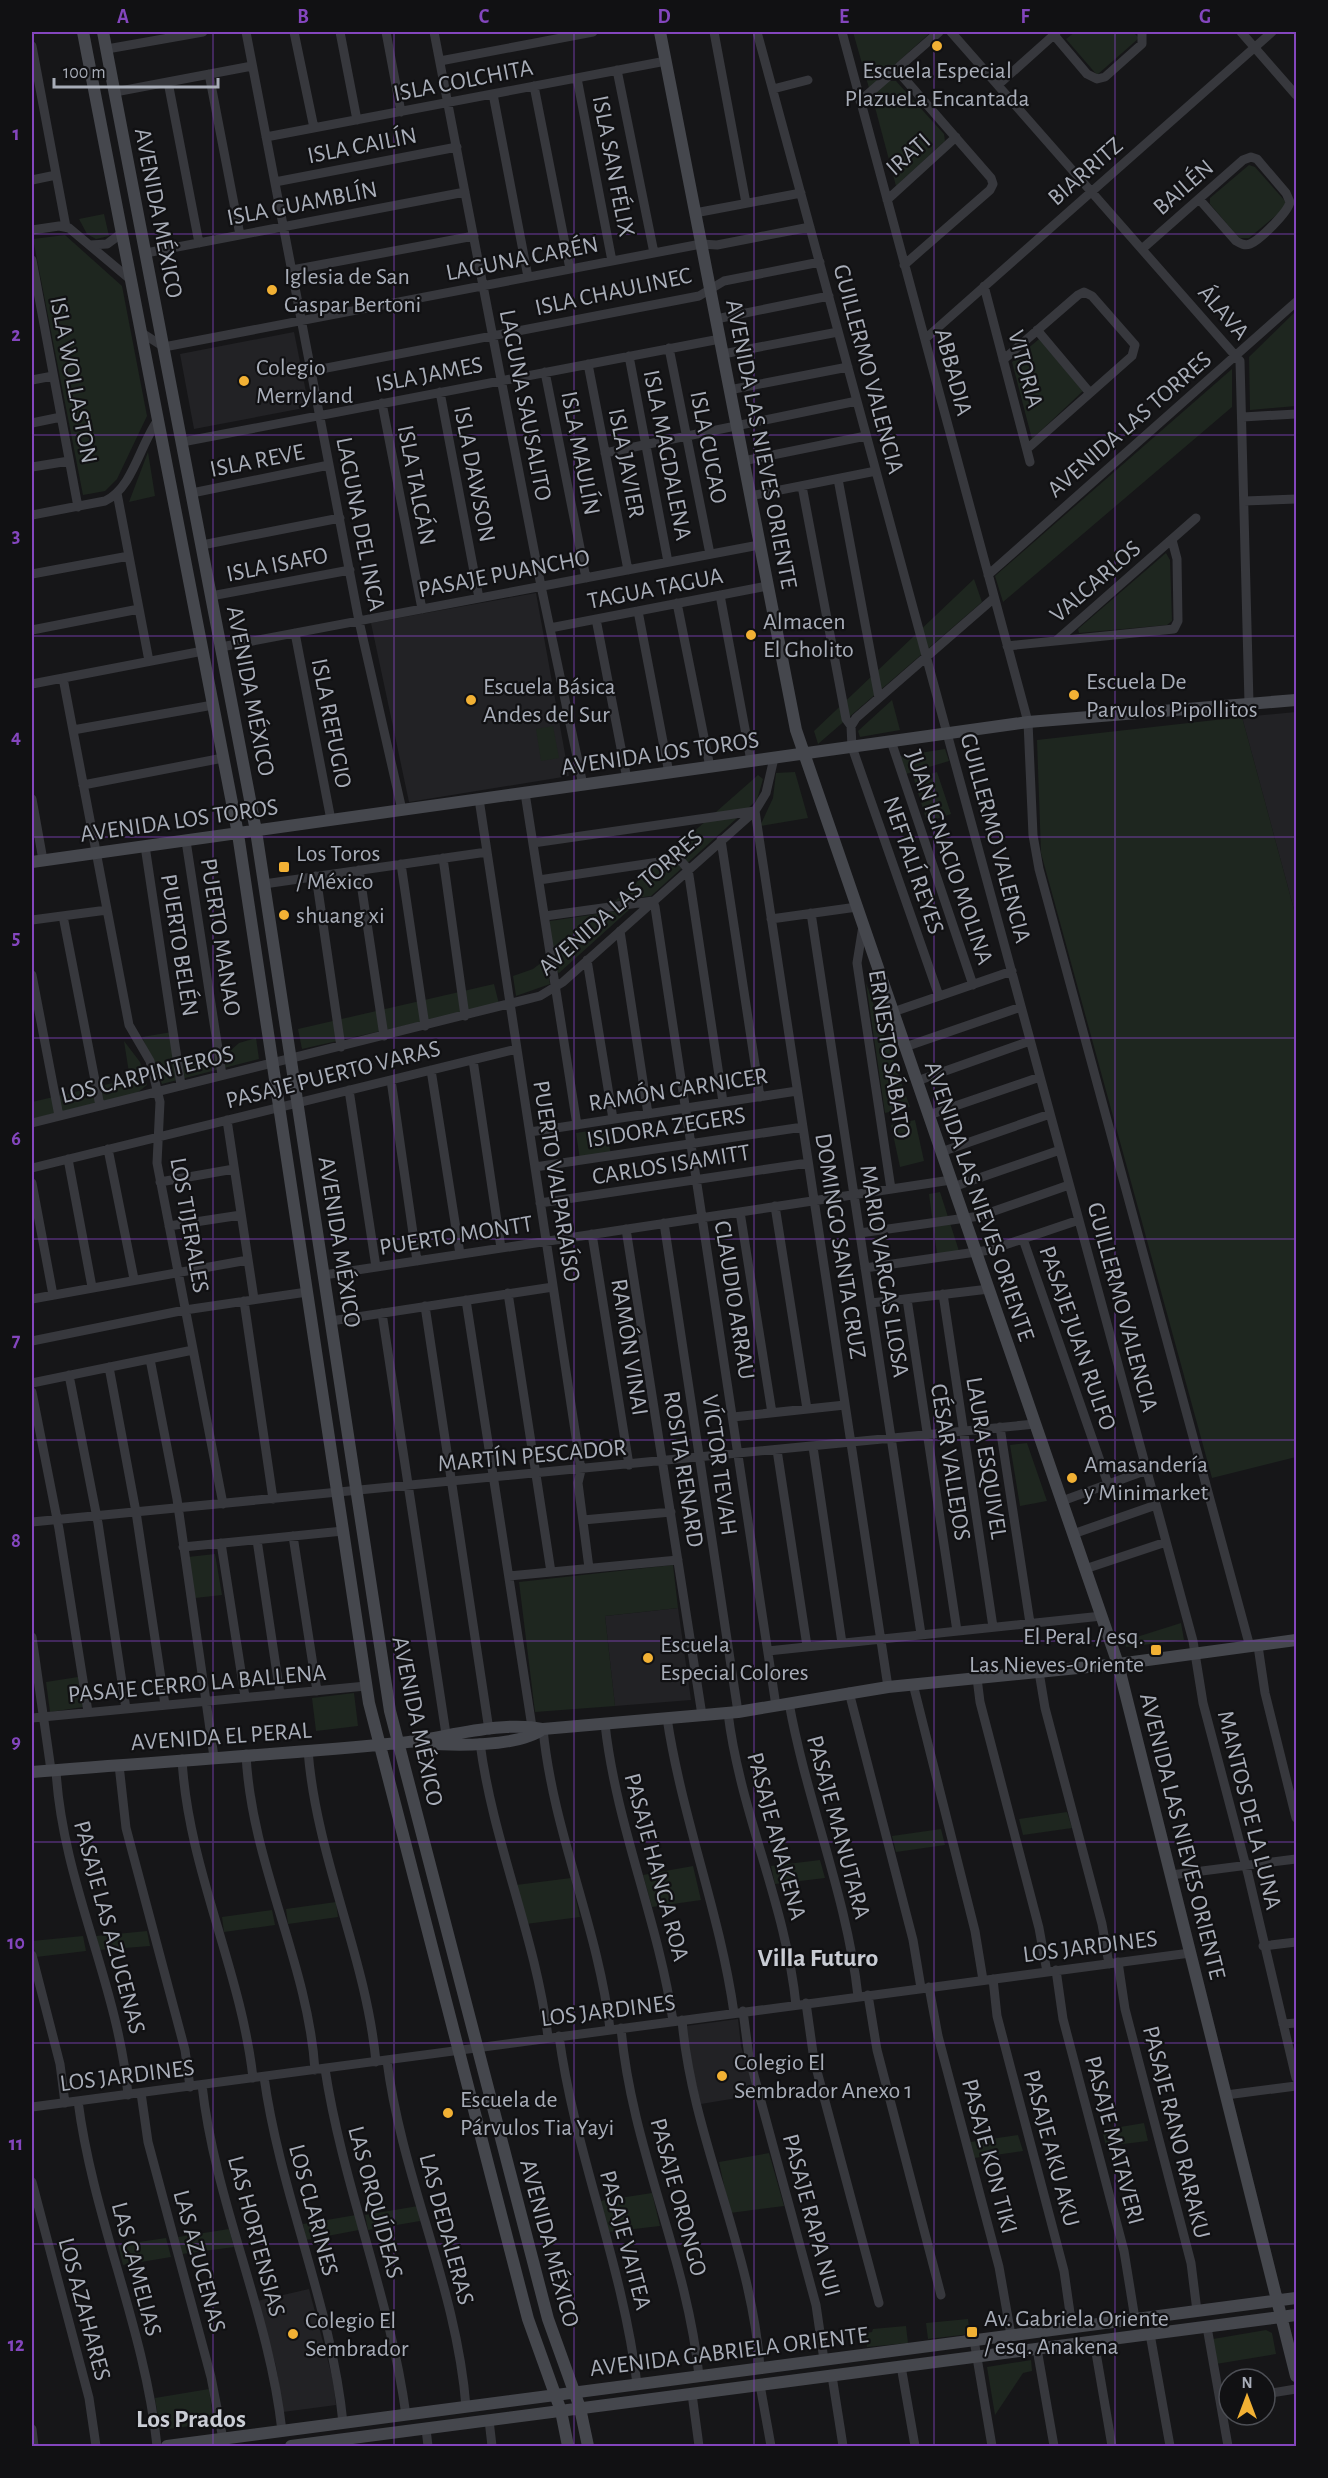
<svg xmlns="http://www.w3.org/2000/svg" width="1328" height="2478" viewBox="0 0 1328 2478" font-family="'Alegreya Sans',sans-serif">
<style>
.built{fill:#222225}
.green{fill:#1e261f}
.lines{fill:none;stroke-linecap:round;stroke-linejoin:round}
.street{stroke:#37383d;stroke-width:9}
.secondary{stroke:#45474d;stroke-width:12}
.grid{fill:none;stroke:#8446be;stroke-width:1.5;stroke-opacity:0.55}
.poi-dot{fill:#f2b134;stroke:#111113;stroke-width:2}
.labels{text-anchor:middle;stroke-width:4.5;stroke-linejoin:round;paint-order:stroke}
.poi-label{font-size:24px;fill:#a8adb8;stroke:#111113;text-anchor:start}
.street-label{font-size:24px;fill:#a8adb8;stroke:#111113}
.neighbourhood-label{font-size:26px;font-weight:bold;fill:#c9ccd4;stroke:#111113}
.neatline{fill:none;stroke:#8446be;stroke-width:2}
.grid-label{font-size:20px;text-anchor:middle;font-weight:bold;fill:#8446be}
</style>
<rect width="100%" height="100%" fill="#161618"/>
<path class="built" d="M294,332l15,75 -115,22 -14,-75z
M536,593l33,183 -160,26 -38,-179z
M1296,712v205l-54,-200z
M678,1608l13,92 -76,6 -10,-90z
M738,2019l3,27 14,49 -54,9 -12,-48 -3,-30z
M309,2289l24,91 3,25 -53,7 -7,-46 -19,-65z"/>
<path class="green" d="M853,32h78l-62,56z
M1075,32h58l6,6 -42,37 -31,-36z
M888,81h8l48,53 1,7 -49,45 -24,-90z
M1249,165l6,2 30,34 1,6 -37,31h-10l-29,-34v-6z
M104,214l5,22 -13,3 -9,-5 -8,-15z
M65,235l57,51 25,130 -30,63 -12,12 -22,4 -50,-256z
M1296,311v95l-46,4 -1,-53z
M1039,339l44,52 -51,48 -20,-77z
M1232,369v38l-229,195 -8,-26z
M148,452l7,44 -26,6z
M1166,553l4,7 2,61 -5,4 -88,8 -1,-4z
M974,579l8,23 -164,142 -4,-13z
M892,700l8,30 -40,7 -2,-6z
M1242,717l54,200v540l-84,21 -171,-625 -4,-113z
M553,726l6,32 -18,3 -5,-32z
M945,749l4,12 -43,13 -6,-18z
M795,772l13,46 -48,8 13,-28 3,-25z
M937,772l14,42 -24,8 -13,-43z
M758,775l5,4 -6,21 -106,96 -36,5z
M630,909l-71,64 -3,-2 -7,-47 1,-3z
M546,959l4,25 -34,12 -3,-20 20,-7z
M866,983l44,124 -25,6z
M494,984l5,20 -197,45 -4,-20z
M172,1032l5,30 54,-12 8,-7 17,-5 3,21 -97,25 -20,-47z
M124,1041l16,21 7,23 -10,8 -105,26v-17l98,-23z
M915,1120l9,41 -24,6 -9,-42z
M606,1128l5,27 -31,5 -4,-27z
M940,1192l19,59 -22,3 -8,-60z
M1027,1443l20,58 -27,5 -10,-61z
M215,1554l7,41 -27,3 -7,-41z
M673,1565l5,43 -73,8 10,90 -80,6 -16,-130z
M1181,1623l3,17 -58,7 -2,-6z
M78,1677l5,30 -33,5 -4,-30z
M354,1693l4,33 -42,5 -4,-33z
M1067,1812l5,16 -49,7 -4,-16z
M941,1829l4,16 -49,7 -4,-16z
M820,1860l5,18 -50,6 -4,-18z
M693,1866l8,34 -49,7 -9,-32z
M571,1878l9,39 -54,7 -10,-39z
M336,1902l2,15 -50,7 -2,-15z
M272,1910l3,15 -51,7 -2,-15z
M147,1931l3,15 -51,4 -3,-14z
M83,1936l3,15 -50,6 -4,-16z
M1144,2123l4,18 -42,5 -4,-16z
M1018,2135l5,16 -49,7 -4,-16z
M769,2153l15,53 -54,7 -11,-51z
M652,2193l8,33 -52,6 -8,-31z
M418,2206l2,15 -52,9 -3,-15z
M356,2215l3,15 -53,10 -3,-16z
M229,2229l5,18 -52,7 -4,-17z
M166,2238l5,19 -48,8 -5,-20z
M968,2319l2,15 -42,5 -2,-16z
M906,2326l2,17 -41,4 -2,-14 7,-1 1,-3z
M1266,2330l6,3 4,21 -60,10 -3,-25z
M1031,2360l1,11 -9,2 -28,42 -8,-48z
M209,2389l5,34 -54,7 -5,-32z"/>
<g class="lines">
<path class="street" d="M246,32l113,589 43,189
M294,32l20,96
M340,32l17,88
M386,32l15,80
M434,32l107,554 42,199
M714,32l32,171
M757,32l436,1609 10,62 45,171 48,204
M842,32l186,690 5,113 6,34 211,778
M951,32l289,329 9,342
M1241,32l55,63
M1054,35l33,39 10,5 8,-2 37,-33v-12
M32,46l34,181
M107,49l96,-17
M440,61l153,-29
M896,69l95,109 2,6 -3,6 -86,75
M617,70l37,183
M209,74l31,161
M577,78l35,183
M168,82l31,161
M998,85l58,-52
M534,86l36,183
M773,89l35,-9
M115,92l137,-26
M493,94l35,183
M860,101l79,-69
M266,137l400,-76
M32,180l24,-5
M275,182l182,-35
M887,200l69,-63
M695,213l106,-20
M32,230l27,-4 10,2 62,52
M90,245l17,-1 15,-11
M1142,249l101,-89 8,-3 6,2 29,34 4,9c-2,10 -30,38 -40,42 -5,2 -9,0 -14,-3l-37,-42
M146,253l319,-61
M32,260l46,247
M292,270l182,-34
M984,286l46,176
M716,319l113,-23
M1037,330l53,63
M142,333l22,14 537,-103 16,1 93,-18
M925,339l347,-307
M669,348l41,206
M723,354l115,-22
M629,356l39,206
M1003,360l75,-65 6,-3 8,4 43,49 -3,11 -105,93
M588,364l40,206
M311,371l388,-75 25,-15 96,-19
M545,372l41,206
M32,380l21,-4
M729,390l119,-23
M440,392l39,206
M382,403l40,206
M1243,417l53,-3
M32,423l29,-6
M182,442l538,-103
M605,453l252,-52
M743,461l123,-25
M32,467l37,-6
M838,479l41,219
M802,486l44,233 5,7
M117,493l32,168
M192,493l137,-28
M750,496l126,-25
M1244,501l52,-2
M32,515l73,-14c28,-13 35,-57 53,-81
M202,545l138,-27
M32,574l97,-18
M988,575l308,-273
M720,595l31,166
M211,596l139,-26
M677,603l33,164
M638,611l31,162
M596,619l31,160
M550,628l217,-42
M32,630l107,-21
M295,633l36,187
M1056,641l140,-123
M1007,646l167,-17 4,-8 -1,-62 -5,-19
M221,647l538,-102
M63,678l66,347 21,36 10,41 -3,61 66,341
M32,684l171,-33
M73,730l140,-25
M891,741l82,244
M83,785l140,-27
M525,793l52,332
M32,799l11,61
M479,799l102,671 -3,13 11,85
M755,811l133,876
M721,840l39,257
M186,841l36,234
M533,843l222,-32
M145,846l36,239
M443,858l22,158
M401,864l24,162
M359,870l25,166
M316,876l25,171
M539,880l133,-20 9,1 7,8 35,233
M264,884l223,-32
M811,913l110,721
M63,916l37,190
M545,916l108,-15 2,6 121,799
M771,919l86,-12
M32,920l75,-10
M863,926l-6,37 34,226
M620,931l28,183
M587,960l26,159
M32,975l27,141
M939,996l-87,-249 -1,-21 5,-8 138,-120
M893,1012l119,-41
M905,1047l116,-40
M473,1060l28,188
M431,1070l29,184
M391,1080l26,181
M917,1081l113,-40
M349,1090l27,177
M929,1115l111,-38
M227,1120l27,179
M32,1123l508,-127 23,-14 192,-171 11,-18 8,-35
M530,1132l267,-41
M108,1149l26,130
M941,1152l109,-38
M68,1159l24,128
M535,1167l268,-40
M32,1168l485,-119
M160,1182l74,-13
M32,1183l21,112
M953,1187l107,-37
M540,1203l268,-40
M775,1206l32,203
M740,1212l32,201
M664,1223l74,489
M169,1226l72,-11
M626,1229l76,486
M860,1233l120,-17 89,-31
M592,1234l37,231
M1023,1239l85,245
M865,1268l125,-18 89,-30
M324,1275l627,-95
M508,1293l43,279
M943,1294l50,333
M32,1299l216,-39
M907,1299l50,332
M466,1300l66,427
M244,1301l29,198
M871,1303l118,-14
M425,1306l64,424
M382,1313l64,421
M331,1321l222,-34
M32,1341l153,-31 122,-18
M150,1359l27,140 37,258
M109,1367l27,145 29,193
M69,1375l29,148 28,186
M32,1383l161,-33
M32,1392l27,137 29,183
M733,1417l112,-12
M1000,1427l30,196
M813,1447l29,196
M777,1450l30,196
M1062,1501l85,-31
M583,1520l88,-8
M32,1522l1003,-98
M1073,1534l83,-29
M293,1536l24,155
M257,1540l23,154
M221,1543l24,154
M183,1547l160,-16
M1085,1569l81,-27
M509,1576l169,-16
M32,1637l19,133
M1258,1646l7,47 31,125
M768,1651l334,-35
M1039,1672l6,36 57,216 7,40
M977,1678l3,24 59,226 8,44
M913,1684l62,247 8,49
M849,1692l64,248 8,48
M789,1703c18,99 58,194 69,293
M728,1713c12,99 58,192 68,292
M32,1718l334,-32
M667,1718c15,100 53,195 67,295
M605,1724c11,101 53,196 68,297
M543,1729c10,103 55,198 67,300
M480,1743c13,100 56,194 68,294
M308,1750c8,107 58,206 68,312
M246,1754c5,109 62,209 69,316
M182,1759c6,110 59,211 71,319
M119,1765l7,63 59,222 5,37
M56,1770c6,111 62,214 72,325
M1171,1875l125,-16
M1263,1946l33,-4
M32,1955l28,109 5,39
M1118,1962l7,47 66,254 6,48
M1056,1970l7,49 61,232 11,68
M993,1979l4,37 67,255 8,56
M929,1987l9,49 61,231 12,68
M868,1995l9,55 64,245
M806,2003l8,57 65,243
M743,2011l6,46 67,248 8,55
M682,2020c10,118 70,229 78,348
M1283,2024l13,-1
M621,2028c10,118 66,229 78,348
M559,2036c16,118 64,229 78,348
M387,2061c15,117 70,228 79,346
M325,2069c18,117 65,228 81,346
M264,2077c16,116 68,231 79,346
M202,2085c13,118 67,228 80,346
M141,2093l7,49 63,235 12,62
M1226,2095l70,-9
M78,2101c15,117 67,228 79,345
M32,2107l1158,-154
M32,2182l57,216 7,48
M1207,2327l21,119
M1150,2334l20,112
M974,2340l18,106
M1094,2341l18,105
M1037,2349l17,97
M901,2366l14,80
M832,2376l11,70
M760,2385l11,61
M692,2394l7,52
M1265,2394l31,-5
M489,2420l3,26
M32,2429l2,17
M426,2429l2,17"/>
<path class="secondary" d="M83,32l155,802 131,869 159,616 33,92 7,35
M103,32l153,799 134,880 158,608 32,89 8,38
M660,32l136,698 322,934 178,712
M32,862l996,-140 268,-22
M424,1743c29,3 95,4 119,-14
M32,1772c122,-10 244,-17 367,-29 43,-4 101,-23 144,-14l195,-17 150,-25 230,-23 178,-24
M167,2446l1129,-148
M291,2446l1005,-131"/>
</g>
<path class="grid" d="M213,32v2414M394,32v2414M574,32v2414M754,32v2414M934,32v2414M1115,32v2414M32,234h1264M32,435h1264M32,636h1264M32,837h1264M32,1038h1264M32,1239h1264M32,1440h1264M32,1641h1264M32,1842h1264M32,2043h1264M32,2244h1264"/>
<g class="poi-dot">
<circle cx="937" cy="46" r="6"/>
<circle cx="272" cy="290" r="6"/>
<circle cx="244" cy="381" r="6"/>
<circle cx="751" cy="635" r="6"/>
<circle cx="1074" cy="695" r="6"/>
<circle cx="471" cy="700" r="6"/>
<rect x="278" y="861" width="12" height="12" rx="3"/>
<circle cx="284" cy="915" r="6"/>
<circle cx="1072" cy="1478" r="6"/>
<rect x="1150" y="1644" width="12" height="12" rx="3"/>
<circle cx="648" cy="1658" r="6"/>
<circle cx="722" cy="2076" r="6"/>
<circle cx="448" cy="2113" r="6"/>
<rect x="966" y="2326" width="12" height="12" rx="3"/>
<circle cx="293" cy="2334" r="6"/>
</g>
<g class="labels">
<g class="poi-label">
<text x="937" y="78" text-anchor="middle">Escuela Especial<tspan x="937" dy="28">PlazueLa Encantada</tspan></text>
<text x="284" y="284">Iglesia de San<tspan x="284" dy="28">Gaspar Bertoni</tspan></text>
<text x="256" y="375">Colegio<tspan x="256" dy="28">Merryland</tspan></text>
<text x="763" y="629">Almacen<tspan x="763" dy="28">El Gholito</tspan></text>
<text x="1086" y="689">Escuela De<tspan x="1086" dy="28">Parvulos Pipollitos</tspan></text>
<text x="483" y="694">Escuela Básica<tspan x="483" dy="28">Andes del Sur</tspan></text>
<text x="296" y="861">Los Toros<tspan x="296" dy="28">/ México</tspan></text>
<text x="296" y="923">shuang xi</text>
<text x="1084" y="1472">Amasandería<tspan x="1084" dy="28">y Minimarket</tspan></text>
<text x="1144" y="1644" text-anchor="end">El Peral / esq.<tspan x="1144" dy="28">Las Nieves-Oriente</tspan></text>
<text x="660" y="1652">Escuela<tspan x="660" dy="28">Especial Colores</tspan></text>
<text x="734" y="2070">Colegio El<tspan x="734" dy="28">Sembrador Anexo 1</tspan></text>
<text x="460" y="2107">Escuela de<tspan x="460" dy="28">Párvulos Tia Yayi</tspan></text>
<text x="984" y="2326">Av. Gabriela Oriente<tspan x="984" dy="28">/ esq. Anakena</tspan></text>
<text x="305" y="2328">Colegio El<tspan x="305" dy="28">Sembrador</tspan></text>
</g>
<g class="street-label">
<text transform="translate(463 80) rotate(-11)" y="8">ISLA COLCHITA</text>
<text transform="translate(362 145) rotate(-11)" y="8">ISLA CAILÍN</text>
<text transform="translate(908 154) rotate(-42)" y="8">IRATI</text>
<text transform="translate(614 166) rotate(79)" y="8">ISLA SAN FÉLIX</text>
<text transform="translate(1085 171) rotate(-41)" y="8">BIARRITZ</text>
<text transform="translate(1183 187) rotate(-41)" y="8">BAILÉN</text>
<text transform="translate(302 203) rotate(-11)" y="8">ISLA GUAMBLÍN</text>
<text transform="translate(159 213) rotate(79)" y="8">AVENIDA MÉXICO</text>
<text transform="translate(522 258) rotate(-11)" y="8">LAGUNA CARÉN</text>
<text transform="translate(613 291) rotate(-12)" y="8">ISLA CHAULINEC</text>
<text transform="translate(1224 312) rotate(49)" y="8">ÁLAVA</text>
<text transform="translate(869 369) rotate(75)" y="8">GUILLERMO VALENCIA</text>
<text transform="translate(1026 369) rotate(75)" y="8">VITORIA</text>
<text transform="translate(954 372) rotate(75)" y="8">ABBADIA</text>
<text transform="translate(429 374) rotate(-11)" y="8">ISLA JAMES</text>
<text transform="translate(74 380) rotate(79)" y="8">ISLA WOLLASTON</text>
<text transform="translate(526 405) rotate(79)" y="8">LAGUNA SAUSALITO</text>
<text transform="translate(1129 424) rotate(-41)" y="8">AVENIDA LAS TORRES</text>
<text transform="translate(762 444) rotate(79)" y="8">AVENIDA LAS NIEVES ORIENTE</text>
<text transform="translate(709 447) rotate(79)" y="8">ISLA CUCAO</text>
<text transform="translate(581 453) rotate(79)" y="8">ISLA MAULÍN</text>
<text transform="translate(668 455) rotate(79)" y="8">ISLA MAGDALENA</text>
<text transform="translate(257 460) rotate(-11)" y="8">ISLA REVE</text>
<text transform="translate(627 463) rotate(79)" y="8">ISLA JAVIER</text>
<text transform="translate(475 474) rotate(79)" y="8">ISLA DAWSON</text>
<text transform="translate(417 485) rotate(79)" y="8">ISLA TALCÁN</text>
<text transform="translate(361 524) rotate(79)" y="8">LAGUNA DEL INCA</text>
<text transform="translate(277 564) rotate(-11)" y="8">ISLA ISAFO</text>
<text transform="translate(504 573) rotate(-11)" y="8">PASAJE PUANCHO</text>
<text transform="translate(1095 581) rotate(-41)" y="8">VALCARLOS</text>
<text transform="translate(655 588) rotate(-11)" y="8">TAGUA TAGUA</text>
<text transform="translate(251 691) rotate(79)" y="8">AVENIDA MÉXICO</text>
<text transform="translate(332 723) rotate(79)" y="8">ISLA REFUGIO</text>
<text transform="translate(660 753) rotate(-8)" y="8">AVENIDA LOS TOROS</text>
<text transform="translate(179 820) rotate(-8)" y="8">AVENIDA LOS TOROS</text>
<text transform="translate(996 838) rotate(75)" y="8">GUILLERMO VALENCIA</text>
<text transform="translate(950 857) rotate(71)" y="8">JUAN IGNACIO MOLINA</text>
<text transform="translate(914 865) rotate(71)" y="8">NEFTALÍ REYES</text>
<text transform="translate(620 902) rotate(-41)" y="8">AVENIDA LAS TORRES</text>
<text transform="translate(221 937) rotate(81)" y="8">PUERTO MANAO</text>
<text transform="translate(180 945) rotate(81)" y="8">PUERTO BELÉN</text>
<text transform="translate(890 1054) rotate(81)" y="8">ERNESTO SÁBATO</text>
<text transform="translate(147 1074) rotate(-14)" y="8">LOS CARPINTEROS</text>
<text transform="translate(333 1074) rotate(-14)" y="8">PASAJE PUERTO VARAS</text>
<text transform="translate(678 1089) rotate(-9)" y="8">RAMÓN CARNICER</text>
<text transform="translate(666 1127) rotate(-9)" y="8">ISIDORA ZEGERS</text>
<text transform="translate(671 1164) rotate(-9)" y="8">CARLOS ISAMITT</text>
<text transform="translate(557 1181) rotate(81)" y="8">PUERTO VALPARAÍSO</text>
<text transform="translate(980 1201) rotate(71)" y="8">AVENIDA LAS NIEVES ORIENTE</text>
<text transform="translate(190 1225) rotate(80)" y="8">LOS TIJERALES</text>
<text transform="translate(456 1235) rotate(-9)" y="8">PUERTO MONTT</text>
<text transform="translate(340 1242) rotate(81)" y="8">AVENIDA MÉXICO</text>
<text transform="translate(841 1246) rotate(81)" y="8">DOMINGO SANTA CRUZ</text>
<text transform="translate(885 1271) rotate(81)" y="8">MARIO VARGAS LLOSA</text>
<text transform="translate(735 1300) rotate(81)" y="8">CLAUDIO ARRAU</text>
<text transform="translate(1123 1307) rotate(75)" y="8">GUILLERMO VALENCIA</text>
<text transform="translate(1078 1338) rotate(71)" y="8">PASAJE JUAN RULFO</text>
<text transform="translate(630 1347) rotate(81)" y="8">RAMÓN VINAI</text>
<text transform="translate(532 1455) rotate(-5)" y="8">MARTÍN PESCADOR</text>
<text transform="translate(987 1458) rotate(81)" y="8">LAURA ESQUIVEL</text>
<text transform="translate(951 1462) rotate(81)" y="8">CÉSAR VALLEJOS</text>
<text transform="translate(720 1465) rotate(82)" y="8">VÍCTOR TEVAH</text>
<text transform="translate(684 1469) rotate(81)" y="8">ROSITA RENARD</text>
<text transform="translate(197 1683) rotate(-5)" y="8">PASAJE CERRO LA BALLENA</text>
<text transform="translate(418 1721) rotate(78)" y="8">AVENIDA MÉXICO</text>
<text transform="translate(221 1736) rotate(-4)" y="8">AVENIDA EL PERAL</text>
<text transform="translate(1250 1810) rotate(76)" y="8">MANTOS DE LA LUNA</text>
<text transform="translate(839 1827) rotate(75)" y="8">PASAJE MANUTARA</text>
<text transform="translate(777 1836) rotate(75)" y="8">PASAJE ANAKENA</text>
<text transform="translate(1183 1836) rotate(76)" y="8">AVENIDA LAS NIEVES ORIENTE</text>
<text transform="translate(657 1867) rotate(75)" y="8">PASAJE HANGA ROA</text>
<text transform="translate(110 1927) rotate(75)" y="8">PASAJE LAS AZUCENAS</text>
<text transform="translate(1090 1946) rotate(-7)" y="8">LOS JARDINES</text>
<text transform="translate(608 2010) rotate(-7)" y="8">LOS JARDINES</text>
<text transform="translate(127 2075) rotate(-7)" y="8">LOS JARDINES</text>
<text transform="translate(1177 2132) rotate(76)" y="8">PASAJE RANO RARAKU</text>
<text transform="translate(1115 2140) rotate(75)" y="8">PASAJE MATAVERI</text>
<text transform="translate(1052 2148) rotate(75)" y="8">PASAJE AKU AKU</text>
<text transform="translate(990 2156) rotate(75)" y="8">PASAJE KON TIKI</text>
<text transform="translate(679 2197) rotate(75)" y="8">PASAJE ORONGO</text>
<text transform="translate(376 2202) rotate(75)" y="8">LAS ORQUÍDEAS</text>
<text transform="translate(314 2210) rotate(75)" y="8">LOS CLARINES</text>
<text transform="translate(812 2215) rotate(75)" y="8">PASAJE RAPA NUI</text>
<text transform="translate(447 2229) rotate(75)" y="8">LAS DEDALERAS</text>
<text transform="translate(257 2236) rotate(75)" y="8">LAS HORTENSIAS</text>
<text transform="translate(626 2240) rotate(75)" y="8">PASAJE VAITEA</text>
<text transform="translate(550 2243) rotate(75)" y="8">AVENIDA MÉXICO</text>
<text transform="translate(200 2261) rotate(75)" y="8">LAS AZUCENAS</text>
<text transform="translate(137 2269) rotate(75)" y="8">LAS CAMELIAS</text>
<text transform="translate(85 2309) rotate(75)" y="8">LOS AZAHARES</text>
<text transform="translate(729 2351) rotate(-7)" y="8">AVENIDA GABRIELA ORIENTE</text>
</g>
<g class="neighbourhood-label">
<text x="818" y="1966">Villa Futuro</text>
<text x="191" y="2427">Los Prados</text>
</g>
</g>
<rect width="1328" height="2478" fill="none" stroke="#111113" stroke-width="66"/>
<g transform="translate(1247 2397)"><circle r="28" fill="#111113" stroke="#4d4f55" stroke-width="1.5"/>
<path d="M0-4.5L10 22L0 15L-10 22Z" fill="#f2b134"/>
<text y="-9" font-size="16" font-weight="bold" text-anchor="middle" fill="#a8adb8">N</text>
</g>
<path d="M54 78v9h164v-9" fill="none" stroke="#a8adb8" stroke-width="3"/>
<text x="63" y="78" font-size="18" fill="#a8adb8" stroke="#111113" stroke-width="4.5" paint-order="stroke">100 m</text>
<rect x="33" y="33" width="1262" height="2412" class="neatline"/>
<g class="grid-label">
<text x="123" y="23">A</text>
<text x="303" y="23">B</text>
<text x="484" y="23">C</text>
<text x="664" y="23">D</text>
<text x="844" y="23">E</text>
<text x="1025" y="23">F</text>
<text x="1205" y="23">G</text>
<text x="16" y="140">1</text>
<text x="16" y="341">2</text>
<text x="16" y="542">3</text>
<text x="16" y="743">4</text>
<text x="16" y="944">5</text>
<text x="16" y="1145">6</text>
<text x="16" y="1346">7</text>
<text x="16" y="1547">8</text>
<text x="16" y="1748">9</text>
<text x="16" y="1949">10</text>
<text x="16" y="2150">11</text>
<text x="16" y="2351">12</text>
</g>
</svg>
